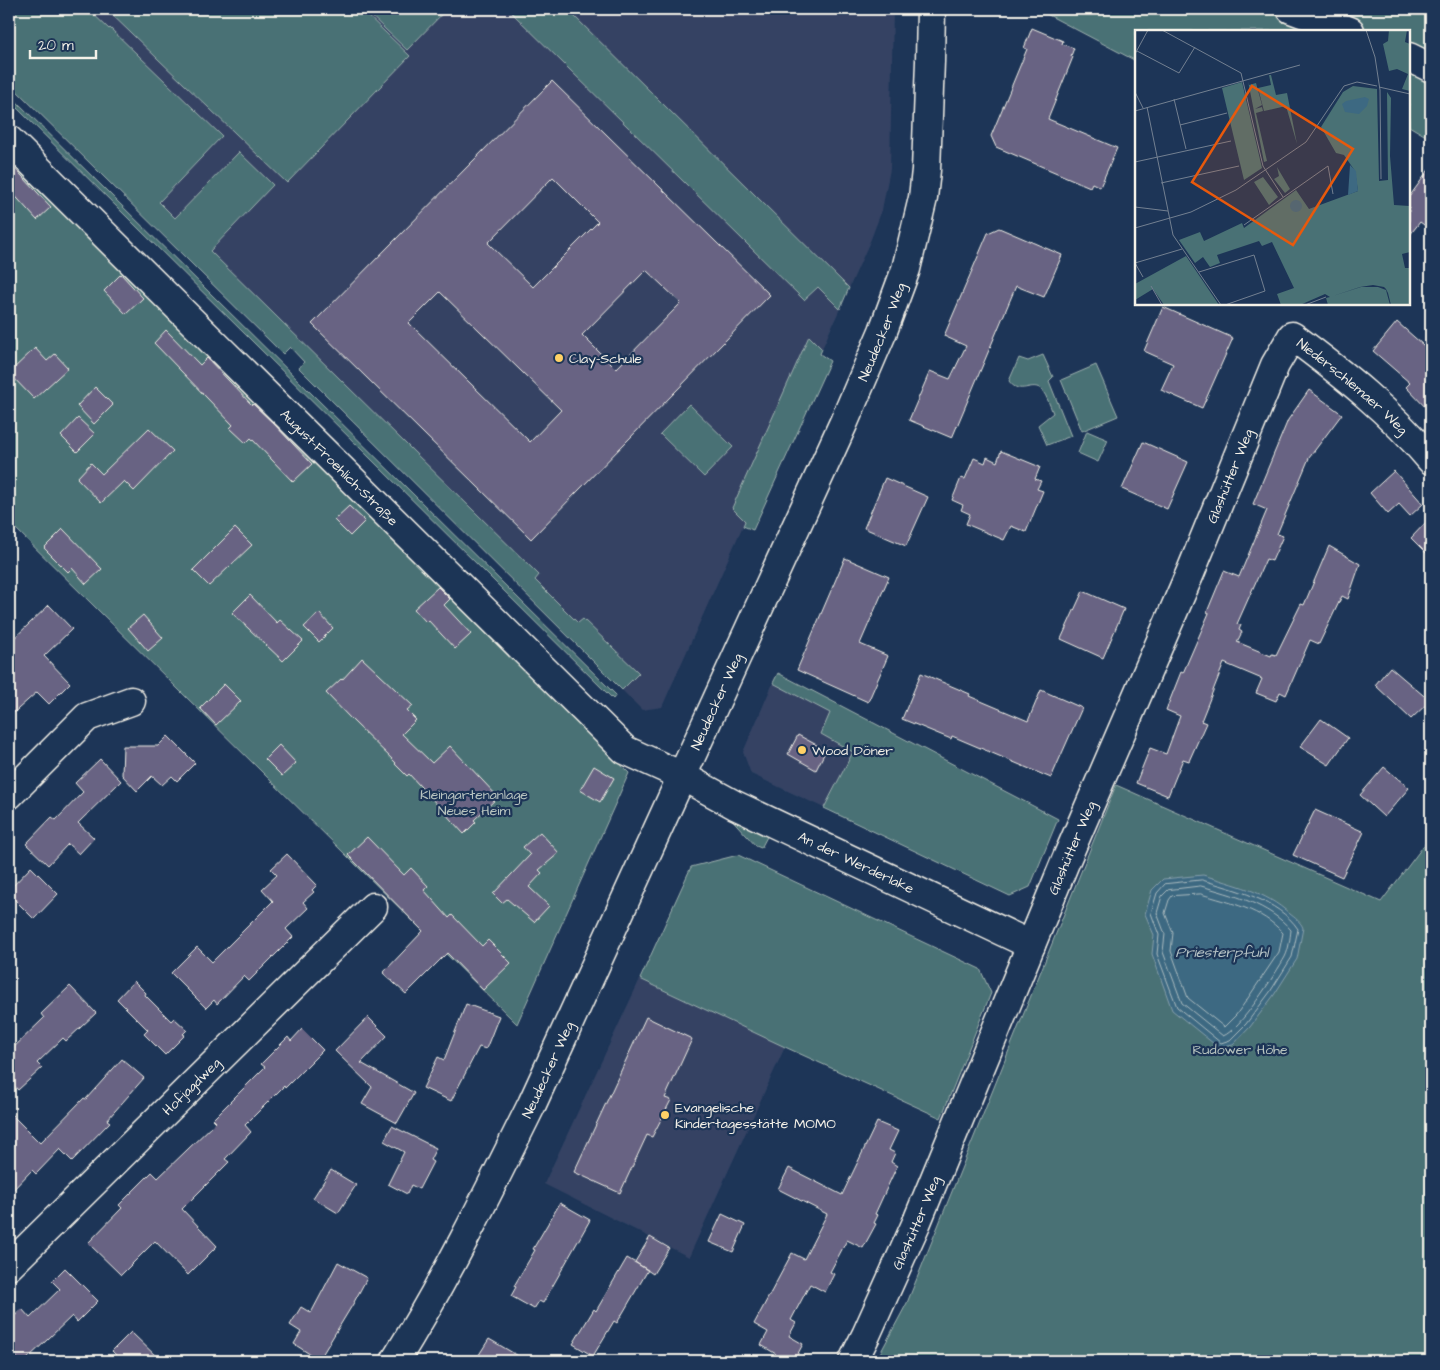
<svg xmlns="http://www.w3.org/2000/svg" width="1440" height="1370" viewBox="0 0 1440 1370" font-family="'Architects Daughter',sans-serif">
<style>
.built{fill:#344364}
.green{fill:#497175;stroke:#9eb1ae}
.water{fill:#3d6982;stroke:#869fab}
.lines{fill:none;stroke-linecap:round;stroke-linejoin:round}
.shore{stroke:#abbbbf;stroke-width:1}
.building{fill:#686483;stroke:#f4f1e8;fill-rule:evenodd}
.minor-casing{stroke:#f4f1e8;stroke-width:31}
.minor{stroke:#1d3557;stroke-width:28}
.poi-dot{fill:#ffd166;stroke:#1d3557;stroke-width:2}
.labels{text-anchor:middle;stroke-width:4.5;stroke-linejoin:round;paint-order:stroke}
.street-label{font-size:14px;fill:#f4f1e8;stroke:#1d3557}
.poi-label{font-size:14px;fill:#f4f1e8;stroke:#1d3557;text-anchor:start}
.park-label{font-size:14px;fill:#b8c4c0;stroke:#1d3557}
.water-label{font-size:15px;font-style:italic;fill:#b4c1c4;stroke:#1d3557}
.inset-road{fill:none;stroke:#738091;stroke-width:1}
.view{fill:#e8590c;fill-opacity:0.15;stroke:#e8590c;stroke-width:2.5}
.inset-edge{fill:none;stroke:#f4f1e8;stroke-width:2.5}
</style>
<rect width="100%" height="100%" fill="#1d3557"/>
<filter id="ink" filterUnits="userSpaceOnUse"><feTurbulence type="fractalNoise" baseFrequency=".02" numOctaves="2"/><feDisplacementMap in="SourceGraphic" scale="10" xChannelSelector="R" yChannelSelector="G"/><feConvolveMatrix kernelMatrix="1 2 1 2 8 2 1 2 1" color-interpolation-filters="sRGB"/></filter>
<g filter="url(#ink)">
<path class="built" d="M9,9h884l-3,160 -8,41 -11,29 -209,468 -20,3 -343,-342 5,-6 -14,-15 -7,7 -274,-271z
M773,683l57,30 23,39 -29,56 -73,-34 -8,-22z
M640,979l145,68 -96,210 -145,-73z"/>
<path class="green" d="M9,9h79l21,20 1,-1 112,108 -63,66 16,16 64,-66 34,33 -63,66 329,324 -4,5 43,43 5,-4 56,54 -17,17 -323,-322 5,-6 -14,-15 -7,7 -274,-271z
M106,9h255l49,47 -123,127z
M364,9h83l-40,41z
M508,9h59l282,279 -9,21 -22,-22 -14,13z
M1037,9h394v130l-22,-13v-95h-273v30z
M9,94l607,601 -3,4 -604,-599z
M9,160l620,613 -112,251 -508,-502z
M809,336l13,13 -2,5 10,7 -77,169 -10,-4 2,-5 -13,-13z
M1043,355l10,22 -4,4 22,55 -24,9 -9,-20 15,-12c-3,-7 -6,-17 -11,-23 -10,-10 -22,7 -33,-9l10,-23 9,3z
M1096,365l22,51 -36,15 -21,-51z
M689,404l44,43 -29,30 -44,-43z
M1087,431l21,9 -10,22 -20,-9z
M778,673l280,146 -28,68 -20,9 -186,-88 29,-56 -32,-18 9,-21 -57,-30z
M1116,785l265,117 50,-66v525h-555l31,-58z
M728,815l41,18 -8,15 -5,-2z
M738,855l242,114 11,24 -50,125 -156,-71 -145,-68 51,-112z"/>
<path class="water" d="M1203,875c32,10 62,16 87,39 5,4 11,8 13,14l-6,31 -23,36 -24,32 -17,18 -14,3 -47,-38 -20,-56 2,-19 -9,-21 7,-24 11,-11z"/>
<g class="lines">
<path class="shore" d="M1202,880c31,9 77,20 96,49l-6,28 -22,35 -24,32 -16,16 -9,3 -44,-36 -20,-53 2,-19 -8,-22 6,-20 8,-9z
M1201,886c32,9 68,18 90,44 -1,8 -2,19 -6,27 -9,16 -46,74 -62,79l-41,-33 -19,-51 2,-18 -8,-21 5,-17 6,-6z
M1201,894c29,9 61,15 82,39l-4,19 -33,49 -10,14 -12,12 -36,-29 -17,-47 2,-18 -8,-20 4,-13 3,-4z"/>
</g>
<path class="building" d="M1032,28l31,13 -1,3 12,4 -3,8 2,1 -25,62 69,29 -17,39 -8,-4 -2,4 -94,-40 -5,-11 36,-87 -3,-1z
M552,81l218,214 -239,244 -219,-215zM553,177l45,45 -65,65 -45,-44zM646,270l35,33 -65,66 -34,-34zM440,292l121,118 -31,32 -121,-119z
M9,162l42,45 -14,13 -28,-31z
M1431,167v63l-11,-8 -11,14v-39z
M999,228l63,27 -18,42 -28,-11 -64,152 -43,-18 21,-49 20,8 16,-33 -22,-10 44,-103z
M121,274l22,24 -17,16 -22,-23z
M1163,307l70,31 -31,70 -41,-18 12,-26 -29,-13z
M1397,322l34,30v61l-25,-26 4,-4 -37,-32z
M166,330l34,35 7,-7 45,47 1,-1 21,20 38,40 -19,18 -42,-44 -5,5 -16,-15 3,-3 -79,-82z
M35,348l12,13 8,-7 13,14 -34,31 -25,-26z
M95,387l18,18 -19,19 -17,-18z
M1309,390l33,24 -33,44 -32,76 6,2 -11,25 -6,-2 -29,65 4,1 -2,5 3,2 -5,10 34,14 1,-2 4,1 25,-51 3,1 25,-59 31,18 -12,35 -6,-3 -23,48 -9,-4 -24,55 -6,-3 -4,9 -20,-8 6,-14 -38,-16 -23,58 5,2 -17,38 -6,-2 -15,37 -32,-13 14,-35 16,6 14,-38 -14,-6 15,-38 2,1 26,-60 -2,-1 17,-41 15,6 28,-67 -14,-6 35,-84z
M78,418l17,16 -18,18 -16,-16z
M149,428l24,23 -39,40 -10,-10 -23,22 -24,-25 14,-15 11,11z
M1143,442l45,20 -21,47 -45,-20z
M1001,451l39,16 -5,12 6,2 -4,8 6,2 -17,41 -15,-6 -7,14 -38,-16 4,-10 -9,-4 2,-5 -11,-5 9,-22 4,1 9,-21 11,5 2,-6 10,5z
M1394,471l29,33 -13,12 -11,-12 -11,10 -18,-21z
M885,478l43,19 -22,49 -42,-18z
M349,506l16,15 -15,15 -16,-16z
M1431,517v41l-20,-20z
M235,528l17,17 -43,41 -16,-16z
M63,529l39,40 -16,15 -14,-16 -4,4 -24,-24z
M845,558l44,19 -29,67 28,12 -20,46 -71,-32z
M438,587l12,12 -6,6 27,29 -16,15 -27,-29 -2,2 -12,-13z
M1083,591l41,18 -21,49 -42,-19z
M250,595l27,28 3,-3 23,21 -20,20 -51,-48z
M49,605l23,24 -28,27 26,27 -21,21 -12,-12 -28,25v-74z
M319,613l14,15 -14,14 -15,-15z
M143,615l20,23 -15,13 -20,-23z
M362,658l51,48 -6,5 9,9 -14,14 30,29 18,-17 48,51 -24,23 2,2 -12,12 -55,-60 -2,2 -12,-12 1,-1 -44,-43 -26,-27 15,-14 1,1z
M1390,667l40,34 -19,18 -36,-34z
M921,673l49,21 -1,2 59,25 13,-31 41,18 -31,70 -99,-42 -1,3 -49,-20z
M224,684l17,17 -25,24 -16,-17z
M1321,719l27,19 -19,27 -29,-18z
M798,735l28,15 -10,20 -28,-16z
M168,736l27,27 -18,18 -5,-5 -10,9 -10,-9 -15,15 -15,-16 1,-29h35z
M279,745l17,18 -14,13 -17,-17z
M100,759l21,22 -43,42 16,15 -15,16 -11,-10 -20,21 -22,-21 26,-27 4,3 27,-28 -8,-9z
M594,766l20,12 -14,24 -20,-12z
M1384,767l25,21 -25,29 -24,-22z
M1315,810l49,22 -22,45 -49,-22z
M540,832l19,21 -20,17 3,3 -13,14 20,19 -15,16 -27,-23 -5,4 -9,-9 37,-39 -7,-8z
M367,837l37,38 7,-7 17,18 -4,4 25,28 3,-3 30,31 6,-6 23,23 -28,27 -36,-37 -41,41 -23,-21 40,-42 -75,-76z
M287,854l30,31 -5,5 2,2 -11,10 5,6 -22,21 7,8 -44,44 -5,-5 -27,28 -3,-4 -8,8 -35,-35 26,-26 15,15 61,-61 -11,-12 15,-14 -6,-6z
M31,867l27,27 -24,25 -25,-25v-4z
M134,981l12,12 -1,2 26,26 3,-3 13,12 -4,4 2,1 -20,20 -21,-21 4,-4 -31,-31z
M70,986l26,27 -30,28 -3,-3 -26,25 5,5 -24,22 -9,-10v-28l35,-34 -3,-4z
M466,1004l33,12 -13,33 -7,-2 -28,54 -28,-13 15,-31 6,3z
M368,1017l19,19 -26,27 53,30 -17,30 -35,-19 10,-17 -37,-36z
M646,1017l46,22 -27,59 6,2 -19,37 -5,-2 -27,58 -46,-21z
M302,1029l21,21 -38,38 -1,-2 -39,39 6,7 -26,27 4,3 -47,47 35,37 -29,29 -33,-34 -34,34 -33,-32 34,-35 -3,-3 33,-33 6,6 58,-56 -3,-3 52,-52 -4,-3 27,-27 3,4z
M122,1059l22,19 -37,42 3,2 -38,39 -12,-12 -24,25 -4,-4 -23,24v-82l31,31 44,-45 2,1z
M877,1122l21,9 -9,19 6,3 -4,9 6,4 -22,48 3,1 -4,8 2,1 -13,24 -16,-8 -17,32 4,2 -9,18 -15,-8 -19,36 5,3 -7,13 14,8 -9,17h-22l4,-7 -15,-9 7,-13 -14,-8 38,-71 12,6 23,-45 -49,-25 11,-21 53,27z
M392,1126l44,22 -6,12 3,2 -14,27 -8,-4 -4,9 -19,-10 16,-32 -20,-11z
M331,1170l25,15 -18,28 -25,-15z
M560,1203l30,17 -47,83 -4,-2 -5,8 -23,-13 5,-9 -2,-1 21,-36 -2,-1z
M722,1214l23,11 -12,27 -24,-10z
M650,1237l19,11 -16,26 -18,-12z
M627,1258l21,12 -31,53 -3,-2 -21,35 -20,-12 21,-35 2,2z
M338,1262l29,16 -14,26 -34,56 -25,-16 7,-12 -11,-7 11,-18 10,6z
M65,1268l33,33 -21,21 -5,-6 -47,45h-5l-11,-12v-28l13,-12 8,9 30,-29 -8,-8z
M131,1332l30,29h-39l-10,-10z
M489,1339l38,22h-52z"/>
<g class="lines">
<g class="minor-casing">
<g id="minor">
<path d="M1291,9l59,22"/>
<path d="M1409,57l22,11"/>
<path id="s1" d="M9,140l616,610 57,26 53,29 296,140"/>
<path d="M9,795l78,-78 44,-16"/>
<path id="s2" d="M9,1266l364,-359"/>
<path id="s3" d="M395,1361c51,-82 94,-170 137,-257l312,-682 39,-91 23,-62 17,-71 3,-28 4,-109 1,-52"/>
<path id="s4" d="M853,1361l13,-26 50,-111 150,-364 125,-289 84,-206 17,-29c50,37 99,76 139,124"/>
</g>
</g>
<use href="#minor" class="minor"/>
</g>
</g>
<g class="poi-dot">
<circle cx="559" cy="358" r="5"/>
<circle cx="802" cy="750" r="5"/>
<circle cx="665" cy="1115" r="5"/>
</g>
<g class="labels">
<g class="street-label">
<text dy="5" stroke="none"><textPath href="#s3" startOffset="1139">Neudecker Weg</textPath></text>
<text dy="5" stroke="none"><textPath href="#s4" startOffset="1194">Niederschlemaer Weg</textPath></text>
<text dy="5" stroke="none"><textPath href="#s1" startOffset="465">August-Froehlich-Straße</textPath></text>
<text dy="5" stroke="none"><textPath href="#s4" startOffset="962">Glashütter Weg</textPath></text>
<text dy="5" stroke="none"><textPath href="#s3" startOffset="734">Neudecker Weg</textPath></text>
<text dy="5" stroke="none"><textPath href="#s4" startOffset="558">Glashütter Weg</textPath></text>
<text dy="5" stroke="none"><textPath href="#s1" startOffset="1124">An der Werderlake</textPath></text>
<text dy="5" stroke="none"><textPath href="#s3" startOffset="329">Neudecker Weg</textPath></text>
<text dy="5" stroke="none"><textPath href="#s2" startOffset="256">Hofjagdweg</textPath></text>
<text dy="5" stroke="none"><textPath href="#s4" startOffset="152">Glashütter Weg</textPath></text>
</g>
<g class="poi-label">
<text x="569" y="363">Clay-Schule</text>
<text x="812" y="755">Wood Döner</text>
<text x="675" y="1112">Evangelische<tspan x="675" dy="16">Kindertagesstätte MOMO</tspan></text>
</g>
<g class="park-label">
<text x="474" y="799">Kleingartenanlage<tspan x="474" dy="16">Neues Heim</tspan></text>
<text x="1240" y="1054">Rudower Höhe</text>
</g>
<g class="water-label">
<text x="1222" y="957">Priesterpfuhl</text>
</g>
</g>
<g transform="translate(1135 30)">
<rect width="275" height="275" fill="#1d3557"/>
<path d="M254,0h18l-2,12 5,2v47l-8,-2 6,-15 -11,-5 -8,2 -6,-27 5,-3zM134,45h2l5,20 11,-2 10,51 -11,-38 -22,5 -6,-23 13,-3zM113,51l1,4 7,-2 6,22 -7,4 7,-2 1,4 -7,2 11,48 -3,1zM107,52l20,86 -18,12 -22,-92zM218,56l24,3 2,92 9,-1 -1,-88 4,6 -1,58 4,49 16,1v46l-8,2 3,14h5v37h-19l-3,-12 -2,-4 -2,-2 -11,-2 -13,2 -27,9 28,-9h17l8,3 4,15h-62l-2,-7 4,-1 -5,-3 -25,11h-19l-4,-11 17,-6 -22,-46 -10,4 -3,-5 -42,14 3,8 -10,4 -7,-10 -8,6 -16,-23 21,-8 4,9 38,-18 2,5 52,-38 13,19 49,-18 -3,-20 -11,-16 -8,-2 -15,-26 22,-35zM142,137l13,22 -5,4 -11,-14 5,-3zM128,147l15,20 -9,8 -15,-23zM51,226l33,49h-55l-11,-16 -18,11v-16z" fill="#497175"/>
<path d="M230,67l4,2 -2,7 -8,8 -14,-2 -3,-8 4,-3zM215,135l6,6 2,20 -10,4zM155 176a6 6 0 1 1 12 0a6 6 0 1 1-12 0Z" fill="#3d6982"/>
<path class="inset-road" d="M27,0l79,43 22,93 20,31M231,0l9,27 5,33 1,89M2,21l42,22 16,-26M0,24l13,-24M244,57l31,7M0,62l8,16M39,69l12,50M12,77l26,128 48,70M0,81l165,-46M45,95l47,-12M0,132l96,-21M26,153l78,-17M0,177l33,4M109,195l84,-59 5,28M0,198l56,-16 45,-22 70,-48 38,-56 13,-4 20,4M0,233l47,-14M0,233l8,14M64,242l55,-17 11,36 -40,14M16,256l11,19M170,275l21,-8"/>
<path class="view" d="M117,56l101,63 -60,96 -101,-63z"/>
<rect width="275" height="275" class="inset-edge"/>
</g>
<rect width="1440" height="1370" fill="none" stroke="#1d3557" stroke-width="30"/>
<rect x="15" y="15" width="1410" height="1340" fill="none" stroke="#f4f1e8" stroke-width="2" filter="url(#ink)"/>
<path d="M30 50v8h66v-8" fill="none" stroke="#f4f1e8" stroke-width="2.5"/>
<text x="38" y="50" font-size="15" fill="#f4f1e8" stroke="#1d3557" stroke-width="4" paint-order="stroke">20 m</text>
</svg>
